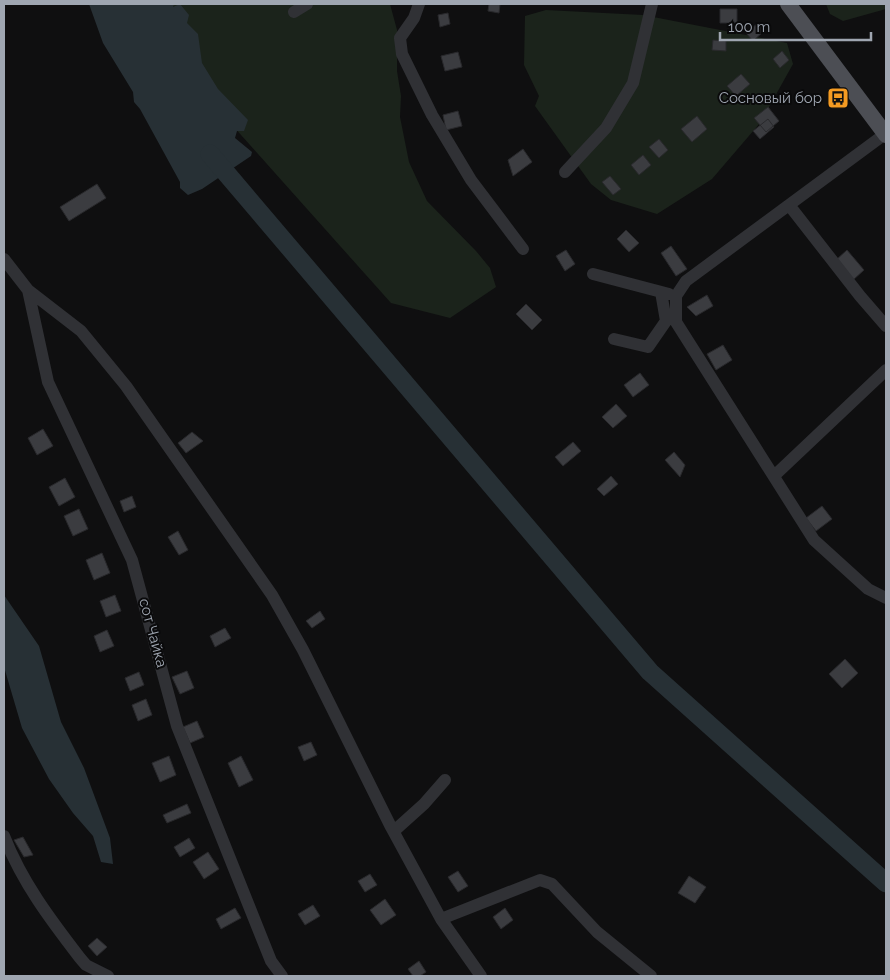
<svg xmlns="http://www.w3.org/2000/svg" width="890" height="980" viewBox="0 0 890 980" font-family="Raleway,sans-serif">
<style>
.green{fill:#1b231b}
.water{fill:#273035}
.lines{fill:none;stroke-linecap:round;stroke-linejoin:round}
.river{stroke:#273035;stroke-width:19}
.building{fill:#3b3c40;stroke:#29292c}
.minor{stroke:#303135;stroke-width:12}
.major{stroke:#4c4e54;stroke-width:16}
.labels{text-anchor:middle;stroke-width:4;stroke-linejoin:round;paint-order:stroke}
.poi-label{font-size:15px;fill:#9fa6b1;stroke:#0a0a0b;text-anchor:end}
.street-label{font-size:15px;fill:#9fa6b1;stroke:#0a0a0b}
</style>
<rect width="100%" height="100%" fill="#0f0f10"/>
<path class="green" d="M166,4h224l7,26v41l4,25 -1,21 9,45 18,39 49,50 14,17 6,19 -46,31 -59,-15 -209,-234z
M826,4h60v5l-43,12 -13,-7z
M546,10l97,5 144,28 6,21 -33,59 -48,56 -55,35 -46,-14 -20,-16 -56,-78 4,-10 -15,-31 1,-49z"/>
<path class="water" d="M89,4h85l-1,3 7,-3 9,11 -2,8 11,11 4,29 16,26 30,31 -4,11h-7l-2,7 17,14 -1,4 -49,33 -14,6 -8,-7v-6l-40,-73 -6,-7 -1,-10 -30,-49z
M4,595l35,51 22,76 23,46 26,70 3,26 -12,-2 -8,-26 -20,-23 -24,-34 -27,-51 -18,-61z"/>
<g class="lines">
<path class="river" d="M210,154l440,518 236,211"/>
</g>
<path class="building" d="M489,4h11l-1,9 -11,-2z
M720,9h17v14h-17z
M448,13l2,11 -10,3 -2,-12z
M758,23l6,8 -11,10 -7,-8z
M713,40l13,1v10l-14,-1z
M782,51l7,9 -9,8 -7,-9z
M458,52l4,15 -17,4 -4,-15z
M741,74l9,10 -14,12 -9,-10z
M768,107l11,14 -13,11 -12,-14z
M458,111l4,15 -16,4 -3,-15z
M697,116l10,13 -15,13 -11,-13z
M768,119l6,8 -14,12 -7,-8z
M659,139l9,11 -9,8 -10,-11z
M523,149l9,13 -19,14 -5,-16z
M643,155l8,10 -12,10 -8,-10z
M610,176l11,13 -8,6 -11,-13z
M97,184l9,14 -37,23 -9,-14z
M626,230l13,13 -10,9 -12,-13z
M671,246l16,23 -11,7 -15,-23z
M566,250l9,14 -10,7 -9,-15z
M847,250l17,20 -11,10 -17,-20z
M707,295l6,11 -17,10 -9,-9z
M526,304l16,16 -10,10 -16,-16z
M723,345l9,15 -16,10 -9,-16z
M640,373l9,12 -16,12 -9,-12z
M616,404l11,12 -14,12 -11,-11z
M43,429l10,17 -16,9 -9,-17z
M192,432l11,9 -17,12 -8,-10z
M573,442l8,9 -18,15 -8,-9z
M674,452l11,13 -5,12 -15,-17z
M611,476l7,8 -14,12 -7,-7z
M65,478l10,19 -16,9 -10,-19z
M132,496l4,11 -12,5 -4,-11z
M822,506l10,13 -16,12 -10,-13z
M79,509l9,20 -15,7 -9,-20z
M178,531l10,19 -9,5 -11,-18z
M102,553l8,20 -16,7 -8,-20z
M115,595l6,16 -15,6 -6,-16z
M320,611l5,8 -13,9 -6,-7z
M225,628l6,10 -16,9 -5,-11z
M107,630l7,16 -14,6 -6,-16z
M845,659l13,14 -16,15 -13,-14z
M187,671l7,17 -14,6 -8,-17z
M139,672l5,13 -14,6 -5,-13z
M146,699l6,16 -14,6 -6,-16z
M197,721l7,16 -14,6 -7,-16z
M311,742l6,13 -13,6 -6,-14z
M169,756l7,19 -16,7 -8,-19z
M241,756l12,24 -14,7 -11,-24z
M187,804l4,9 -24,10 -4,-8z
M23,837l10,18 -9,2 -10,-17z
M189,838l6,10 -15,9 -6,-10z
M208,852l11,17 -15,10 -11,-17z
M458,871l10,15 -10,6 -10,-15z
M370,874l7,11 -12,7 -7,-11z
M689,876l17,11 -11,16 -17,-10z
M385,899l11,16 -15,10 -11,-15z
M313,905l7,11 -15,9 -7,-11z
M235,908l6,10 -20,11 -5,-10z
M505,908l8,12 -12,9 -8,-12z
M97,938l10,9 -10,9 -9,-10z
M419,961l7,11 -6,4h-7l-5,-7z"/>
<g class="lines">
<path class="minor" d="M419,4l-5,14 -14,20 2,16 30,61 39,65 52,69
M294,12l13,-8
M885,134l-199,147 -10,15v26l138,218 54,49 18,9
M565,172l41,-44 27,-45 19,-79
M789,205l71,91 26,30
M4,259l24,31 53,41 45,55 146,209 31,55 88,177 50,92 40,57
M593,274l76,20
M28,290l20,92 84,178 45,166 94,235 11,15
M614,339l34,8 18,-26 -5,-29
M774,476l112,-106
M394,831l30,-27 21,-24
M4,836c18,46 46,83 76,122l6,7 22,11
M441,919l99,-39 12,4 45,48 54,44"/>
<path class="major" d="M788,4l98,131"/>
</g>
<defs>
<g id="bus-square" transform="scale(1.125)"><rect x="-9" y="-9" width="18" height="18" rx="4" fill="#f59b22" stroke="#0a0a0b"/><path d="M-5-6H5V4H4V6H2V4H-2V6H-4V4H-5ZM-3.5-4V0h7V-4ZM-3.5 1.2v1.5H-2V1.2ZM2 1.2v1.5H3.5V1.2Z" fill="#111"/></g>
</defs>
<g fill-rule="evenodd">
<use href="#bus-square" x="838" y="98"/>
</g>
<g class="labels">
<g class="poi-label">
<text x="822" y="103">Сосновый бор</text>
</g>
<g class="street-label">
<text transform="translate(153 633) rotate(75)" y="5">сот Чайка</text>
</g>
</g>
<rect width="890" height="980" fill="none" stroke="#9fa6b1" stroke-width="10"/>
<path d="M720 32v8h151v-8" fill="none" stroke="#9fa6b1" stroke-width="2.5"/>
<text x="728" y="32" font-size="15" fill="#9fa6b1" stroke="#0a0a0b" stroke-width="4" paint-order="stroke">100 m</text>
</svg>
